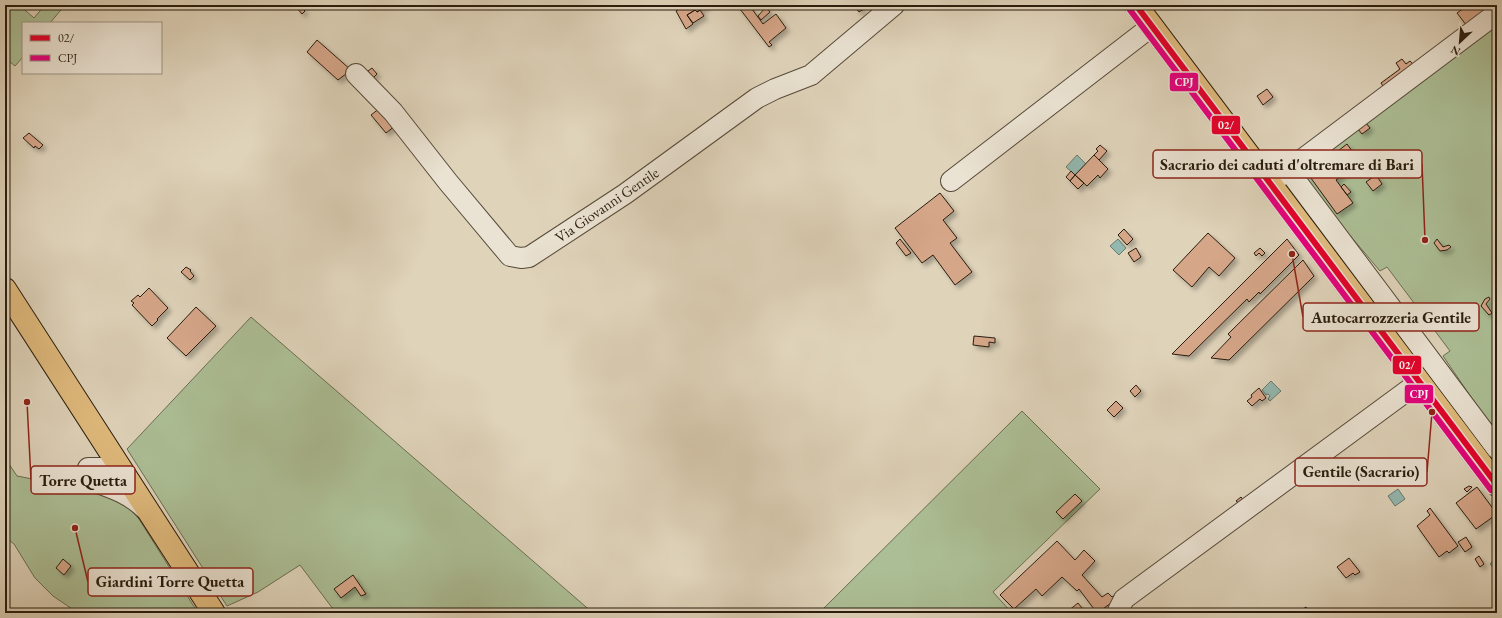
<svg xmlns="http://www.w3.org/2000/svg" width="1502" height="618" viewBox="0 0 1502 618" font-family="'EB Garamond',serif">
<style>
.green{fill:#acbe95;stroke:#6a6e52}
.water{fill:#93b8af;stroke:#697a6f}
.building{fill:#d6a689;stroke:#291d0e;filter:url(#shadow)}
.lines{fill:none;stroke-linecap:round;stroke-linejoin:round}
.minor-casing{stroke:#564a39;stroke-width:22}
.major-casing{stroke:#291d0e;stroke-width:24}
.minor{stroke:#eae2d2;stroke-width:20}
.major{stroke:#e0ba7d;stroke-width:22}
.bus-1-casing{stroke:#eae2d2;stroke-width:9}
.bus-2-casing{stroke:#eae2d2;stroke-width:9}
.bus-1{stroke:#e4002b;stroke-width:6}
.bus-2{stroke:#e5007d;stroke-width:6}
.labels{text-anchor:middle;stroke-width:3;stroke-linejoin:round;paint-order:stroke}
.street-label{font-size:15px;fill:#291d0e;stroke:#eae2d2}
.leader{fill:none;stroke:#8f2418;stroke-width:1.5}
.callout-dot{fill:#8f2418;stroke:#eae2d2;stroke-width:1.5}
.callout{fill:#eae2d2;stroke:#8f2418;stroke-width:1.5}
.callout-label{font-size:16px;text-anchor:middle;font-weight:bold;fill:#291d0e}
.line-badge{stroke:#eae2d2;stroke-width:1.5}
.badge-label{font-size:11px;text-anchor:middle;font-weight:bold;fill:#fff}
</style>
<defs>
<filter id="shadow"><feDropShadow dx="3.5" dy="3.5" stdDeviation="2" flood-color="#0004"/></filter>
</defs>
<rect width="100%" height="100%" fill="#dfd3ba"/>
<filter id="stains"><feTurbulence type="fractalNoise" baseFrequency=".005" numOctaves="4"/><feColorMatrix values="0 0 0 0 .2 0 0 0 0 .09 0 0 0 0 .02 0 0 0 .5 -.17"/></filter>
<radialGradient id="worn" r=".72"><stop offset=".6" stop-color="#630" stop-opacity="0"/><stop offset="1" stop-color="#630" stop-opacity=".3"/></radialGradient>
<path class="green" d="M5,5h14l15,13 11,-13h20l-15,18h-27v34l-8,9 -10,-8z
M1497,18v417l-54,-79 7,-5 -63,-84 -7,4 -49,-58 -34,-45z
M251,317l342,296h-257l-36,-48 -42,27 -31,14 -100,-157z
M1022,411l78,78 -107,103 19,21h-193z
M5,458l12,18 88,17 23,14 11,12 59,94h-120l-25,-17 -18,-18 -21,-34 -9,-7z"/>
<path class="water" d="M1077,155l9,9 -11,11 -9,-8z
M1118,239l8,9 -7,7 -9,-9z
M1271,381l10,10 -11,10 -2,-2 2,-3 -2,-2 -2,1 -4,-5z
M1398,489l7,10 -10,7 -7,-10z
M1497,556v15h-1l-6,-7z"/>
<path class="building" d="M679,5h28v1l-10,6 -2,-2 -8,5 6,9 -7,5 -10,-18 5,-3z
M737,5h12l14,19 13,-10 10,14 -17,14 3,3 -3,2z
M859,5l5,4 -5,3 -3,-4z
M1468,5h8l4,5 4,-3 5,7 -19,16 -13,-17z
M300,6l5,5 -3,3 -5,-6z
M766,7l4,5 -9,8 -3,-4z
M695,10l2,2 3,-2 4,6 -11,7 -6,-8z
M317,40l34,30 -13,10 -31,-28z
M1402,59l4,5 4,-3 7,8 -30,23 -6,-9 19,-14 -4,-6z
M372,68l5,6 -4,4 -5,-7z
M1267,89l6,8 -10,8 -6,-9z
M380,108l15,18 -9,7 -15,-18z
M1365,122l5,6 -8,6 -5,-6z
M29,133l14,12 -4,4 -4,-3 -1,2 -11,-10z
M1347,144l13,18 -24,18 17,23 -16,11 -29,-40z
M1100,145l7,6 -8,9 -5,-5 4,-4 -2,-2z
M1094,155l14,14 -8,9 -2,-3 -11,11 -12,-11z
M1071,171l4,4 -5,6 -4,-4z
M1075,175l9,8 -6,6 -8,-8z
M1376,175l6,9 -9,7 -7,-9z
M1344,184l7,8 -4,3 -6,-8z
M940,193l14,18 -11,9 14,18 -7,5 22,29 -17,13 -22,-30 -11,8 -27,-35z
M1124,229l9,10 -6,6 -9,-10z
M1208,233l27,25 -16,18 -10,-9 -17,20 -19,-17z
M900,239l11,14 -5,3 -10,-13z
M1287,239l12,16 -39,39 -1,-2 -10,10 -2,-3 -58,57 -17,-2z
M1437,239l6,8 6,-2 2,2 -4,3 -7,1 -6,-8z
M1136,248l5,9 -7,5 -6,-9z
M1260,248l5,5 -3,3 -3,-3 -3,3 -2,-3z
M1303,260l11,16 -85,84 -18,-2 20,-21 -3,-3z
M186,267l5,3 -1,1 4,5 -4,4 -9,-8z
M149,288l19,20 -11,11 1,1 -6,6 -20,-21 2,-2 -3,-2 7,-6 2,2z
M1489,297l1,2 -4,5 6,9 -3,2 -8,-9 4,-7z
M196,307l20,19 -30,30 -19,-18z
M974,336l21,2v5l-6,-1v5l-16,-2z
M1136,385l5,6 -6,6 -5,-6z
M1259,388l7,10 -4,3 -2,-2 -8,7 -5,-5 5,-4 -1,-2z
M1116,401l7,7 -9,9 -7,-7z
M1497,420v12l-6,-8z
M1469,486l3,1 -5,5 -3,-3z
M1477,487l20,27 -21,15 -20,-26z
M1075,494l7,7 -19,18 -7,-7z
M1241,497l3,4 -4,3 -4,-3z
M1430,508l28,38 -9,7 -2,-2 -8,6 -22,-31 13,-11 -3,-4z
M1466,537l6,10 -7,5 -7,-10z
M1057,541l18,19 9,-10 11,11 -13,14 20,22 6,-4 4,4 6,-4 3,3 -24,17 -18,-24 -2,2 -15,-14 -20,19 -6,-7 -22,20 -14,-14z
M1479,556l5,8 -4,3 -5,-8z
M1349,558l11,14 -5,3 -2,-2 -7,5 -9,-11z
M63,559l8,7 -7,9 -8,-7z
M353,575l13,19 -5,2 -6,-9 -14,11 -7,-9z
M1078,603l8,10h-16l-2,-2z
M1306,607l4,6h-11l-1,-1z"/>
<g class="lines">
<g class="minor-casing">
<path id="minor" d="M356,74l37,38 55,70 62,74 11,2 8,-1 96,-63 132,-96 18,-9 36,-14 83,-70
M1288,170l209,-157
M951,181l201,-155
M1270,184l18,-14 209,279
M88,468h33
M92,481c20,7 38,13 53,28
M1118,613v-2l6,-12 295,-217"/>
</g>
<g class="major-casing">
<path id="major" d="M1136,5l361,480
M5,289l209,324"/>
</g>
<use href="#minor" class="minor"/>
<use href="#major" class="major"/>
<g class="bus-1-casing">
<path id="bus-1" d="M1136,5l361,480"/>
</g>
<g class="bus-2-casing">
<path id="bus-2" d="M1130,10l361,480"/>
</g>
<use href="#bus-1" class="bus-1"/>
<use href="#bus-2" class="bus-2"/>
</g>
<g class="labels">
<g class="street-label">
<text transform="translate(607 205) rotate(-34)" y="5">Via Giovanni Gentile</text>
</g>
</g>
<path class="leader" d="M1425 240L1422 164M1292 254L1303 317M1432 412L1427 472M27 402L31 480M75 528L88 582"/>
<g class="callout-dot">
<circle cx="1425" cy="240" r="4"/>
<circle cx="1292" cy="254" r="4"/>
<circle cx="1432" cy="412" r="4"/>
<circle cx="27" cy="402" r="4"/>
<circle cx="75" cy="528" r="4"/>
</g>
<g class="callout">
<rect x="1153" y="150" width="269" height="28" rx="4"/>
<rect x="1303" y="303" width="176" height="28" rx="4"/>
<rect x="1295" y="458" width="132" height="28" rx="4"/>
<rect x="31" y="466" width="104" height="28" rx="4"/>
<rect x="88" y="568" width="165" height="28" rx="4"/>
</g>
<g class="callout-label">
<text x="1287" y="170">Sacrario dei caduti d'oltremare di Bari</text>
<text x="1391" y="323">Autocarrozzeria Gentile</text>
<text x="1361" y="477">Gentile (Sacrario)</text>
<text x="83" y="486">Torre Quetta</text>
<text x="170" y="587">Giardini Torre Quetta</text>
</g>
<g class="line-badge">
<rect x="1169" y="72" width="30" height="20" rx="4" fill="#e5007d"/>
<rect x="1211" y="115" width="30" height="20" rx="4" fill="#e4002b"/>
<rect x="1392" y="355" width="30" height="20" rx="4" fill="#e4002b"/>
<rect x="1404" y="384" width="30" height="20" rx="4" fill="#e5007d"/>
</g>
<g class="badge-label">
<text x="1184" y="86">CPJ</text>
<text x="1226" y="129">02/</text>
<text x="1407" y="369">02/</text>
<text x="1419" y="398">CPJ</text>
</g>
<rect width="1502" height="618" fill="none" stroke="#dfd3ba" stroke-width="20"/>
<rect x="6" y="6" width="1490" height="606" fill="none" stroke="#291d0e" stroke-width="2"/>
<rect x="10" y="10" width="1482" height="598" fill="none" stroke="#291d0e"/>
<rect x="22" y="22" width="140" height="52" fill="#eae2d2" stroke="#9d9384"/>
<rect x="30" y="35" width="20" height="6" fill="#e4002b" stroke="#9d9384"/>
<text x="58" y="42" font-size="12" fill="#291d0e">02/</text>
<rect x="30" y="55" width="20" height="6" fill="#e5007d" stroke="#9d9384"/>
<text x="58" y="62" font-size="12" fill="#291d0e">CPJ</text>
<g transform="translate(1460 42) rotate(206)" stroke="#eae2d2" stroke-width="3" paint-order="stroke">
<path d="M0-3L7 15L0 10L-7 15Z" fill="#291d0e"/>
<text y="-6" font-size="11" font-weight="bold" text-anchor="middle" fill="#291d0e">N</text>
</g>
<rect width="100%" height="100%" filter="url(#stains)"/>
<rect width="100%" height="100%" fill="url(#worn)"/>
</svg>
